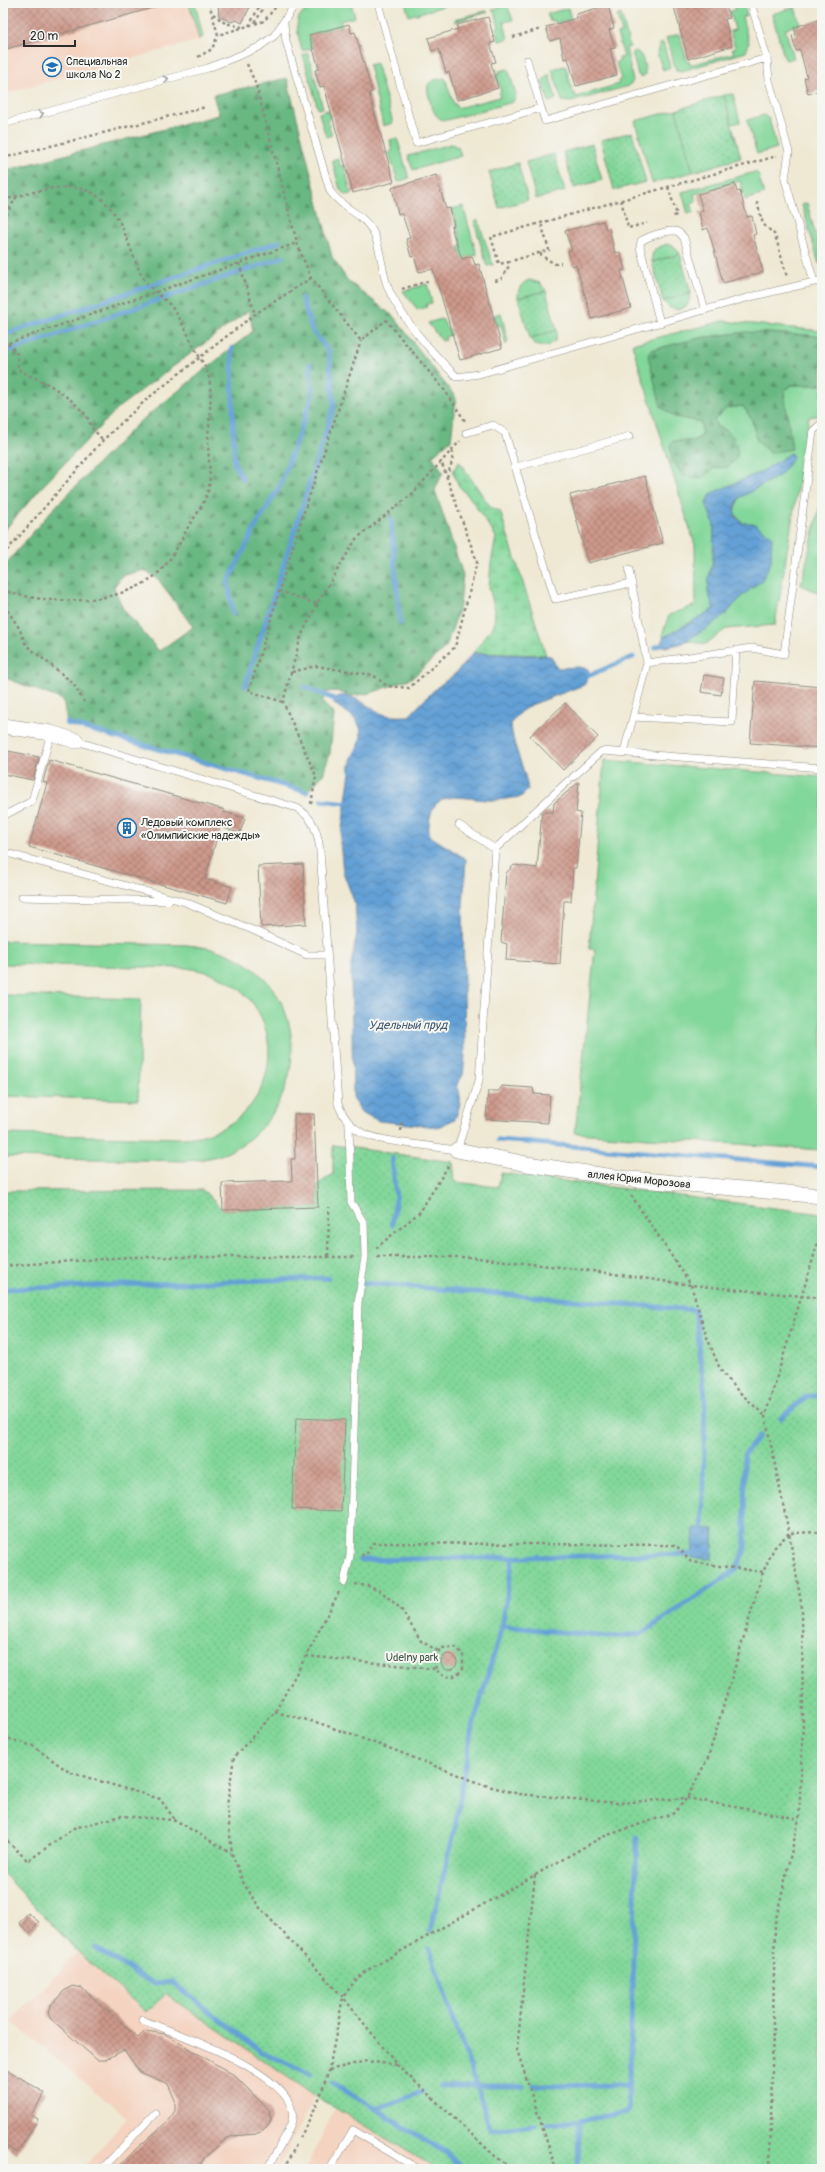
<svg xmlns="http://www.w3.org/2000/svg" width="825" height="2172" viewBox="0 0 825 2172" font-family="Pangolin,sans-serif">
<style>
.built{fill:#f4d3c0}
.green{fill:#82d79a;stroke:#568162}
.forest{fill:url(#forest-firs);stroke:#4a7256;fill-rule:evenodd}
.wetland{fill:url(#wetland-marsh);stroke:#568162}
.park{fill:url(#park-dots);stroke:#568162}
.water{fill:url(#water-waves);stroke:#476680}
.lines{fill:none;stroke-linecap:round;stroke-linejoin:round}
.stream{stroke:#63a0d5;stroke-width:5}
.building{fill:url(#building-cross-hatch)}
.lane-casing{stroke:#8d8a80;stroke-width:8}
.street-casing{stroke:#8d8a80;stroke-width:16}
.path{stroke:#8d8a80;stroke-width:2.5;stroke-dasharray:3 3;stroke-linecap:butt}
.lane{stroke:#fff;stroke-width:7}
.street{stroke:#fff;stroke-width:15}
.oneway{stroke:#a0a0a0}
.labels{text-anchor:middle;stroke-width:4;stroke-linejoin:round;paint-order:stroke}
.poi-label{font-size:11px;fill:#2b2b2b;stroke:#f6f6f2;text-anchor:start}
.street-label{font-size:11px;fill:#2b2b2b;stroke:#f6f6f2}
.park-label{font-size:11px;fill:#415647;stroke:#f6f6f2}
.water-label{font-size:12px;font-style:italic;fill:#415a6f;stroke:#f6f6f2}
</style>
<defs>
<pattern id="forest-firs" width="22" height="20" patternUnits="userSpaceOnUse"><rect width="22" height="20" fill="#69b882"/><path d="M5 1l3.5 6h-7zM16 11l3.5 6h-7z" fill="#57966b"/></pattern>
<pattern id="wetland-marsh" width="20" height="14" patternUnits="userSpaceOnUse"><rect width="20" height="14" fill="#82d79a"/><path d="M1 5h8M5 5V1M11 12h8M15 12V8" fill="none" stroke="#70b985"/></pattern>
<pattern id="park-dots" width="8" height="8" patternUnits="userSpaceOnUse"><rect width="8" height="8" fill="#82d79a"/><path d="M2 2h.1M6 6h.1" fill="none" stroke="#70b985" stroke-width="1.8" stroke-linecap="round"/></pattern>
<pattern id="water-waves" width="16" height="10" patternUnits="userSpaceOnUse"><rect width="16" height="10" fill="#63a0d5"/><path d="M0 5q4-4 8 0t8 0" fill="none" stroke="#5283ad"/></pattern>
<pattern id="building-cross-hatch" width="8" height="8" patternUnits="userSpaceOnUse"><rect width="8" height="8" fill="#cd998b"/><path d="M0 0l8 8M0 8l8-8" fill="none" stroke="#a77d72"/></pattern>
</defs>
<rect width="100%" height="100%" fill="#f6f6f2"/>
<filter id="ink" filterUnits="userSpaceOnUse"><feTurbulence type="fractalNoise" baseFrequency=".025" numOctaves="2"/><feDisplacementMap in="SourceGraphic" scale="8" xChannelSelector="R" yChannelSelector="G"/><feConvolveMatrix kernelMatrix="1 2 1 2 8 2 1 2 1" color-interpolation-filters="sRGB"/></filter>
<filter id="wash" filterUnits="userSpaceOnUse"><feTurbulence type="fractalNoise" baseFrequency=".012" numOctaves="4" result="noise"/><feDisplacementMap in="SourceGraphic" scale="16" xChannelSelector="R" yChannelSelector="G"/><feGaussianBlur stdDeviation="0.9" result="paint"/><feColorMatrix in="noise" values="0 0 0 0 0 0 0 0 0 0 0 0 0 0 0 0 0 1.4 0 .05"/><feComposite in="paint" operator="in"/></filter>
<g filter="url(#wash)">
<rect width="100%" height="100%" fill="#efe9d4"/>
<path class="built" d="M3,3h186l11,37 -197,54z
M78,1952l67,60 20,-18 150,102 -37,73h-196l45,-51 -116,-97z
M335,2109l102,60h-132z"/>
<path class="green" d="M189,3h6l8,34 -4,2z
M332,3h19l4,14 -15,4 2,5 -33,9 4,13 -11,3c-10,-39 -6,-38 30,-48z
M405,3h50l-46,13z
M733,3h10l4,12 -5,2 7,26 -3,9 -64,19 -6,-1 -10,-32 13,-4 8,27h2l1,4 44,-12 -2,-4 3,-1 -5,-17 5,-1 -5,-19 5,-1z
M507,5l6,15 -9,2 4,17 -9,2 -3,-13 3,-1 -3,-12 -4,-5z
M795,7l5,17 -15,5 9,29 -8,2 -2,-3 -12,-43z
M568,8l3,11 -16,4 -1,-3 -4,1 -3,-7z
M486,11l2,1 -34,10 2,-3z
M621,14l9,33 -4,1 7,33 -4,5 -58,16 -9,-1 -10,-32 12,-3 2,1 7,26h2l1,4 43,-13 -1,-3 3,-2 -5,-17 4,-1 -1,-3 5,-1 -7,-23 5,-2 -5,-16z
M663,43l7,24 -7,3 -6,-17 2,-8z
M636,51c8,4 9,16 9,24l-4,2 -3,-2 -6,-23z
M308,53l15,55 -5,1 -15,-54z
M376,63l17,60 -10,3 -14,-61z
M508,69l8,25 -3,8 -66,18c-5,0 -8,-1 -11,-5 -4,-5 -10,-25 -8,-30 3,-6 12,-6 17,-7l9,27 2,-1 1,4 43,-11 -1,-4 2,-1 -5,-17 4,-1 -1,-3z
M549,74l7,25 -7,3 -7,-20z
M733,94l7,28 -8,2 -8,-29z
M328,110l2,8 -3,2 5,15 -6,2 -7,-24z
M676,110l17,62 -41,11 -17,-62z
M764,115l5,4 8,29 -20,6 -10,-34z
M397,138l12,40 -11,4 -9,-29 3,-2 -2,-11z
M451,144l7,3 3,9 -48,14 -5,-14z
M338,158l2,8 4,-1 7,29 -6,1 -5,-6 -8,-29z
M755,172l3,2 6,20 -19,6 -5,-19 -46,13 2,7 -5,2 3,9 -6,2 -6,-22z
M807,203l15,56v4l-3,1 -17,-59z
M463,206l14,49 -15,4 -3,-12 3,-1 -10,-37z
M478,220l15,45 -6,1 -13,-45z
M667,244l7,2 6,8 -28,8v-7l3,-6z
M529,280l11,3 6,8 -28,7c0,-9 2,-14 11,-18z
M427,284l5,19 -6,1 1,3 -9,3 -15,-19z
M691,293l-3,12 -9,5 -9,-2 -7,-7z
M501,313l7,28 -2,4 -5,-20 -4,1 -3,-11z
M441,319l3,2 2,7h3l2,7 -6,2 1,3 -4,1 -14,-18z
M723,321l99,10v5l-76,-4 -46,6 -49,12 24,67 26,5 1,14 -9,5h-20l29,37 12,-10 14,-1 -1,-37 -10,-3 -3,-7 13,-12 16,-2 9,14 5,21 27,-50 7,-6h31v30l-13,2 -34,208 -49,4 -20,15 -20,-3 39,-26 17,-19 1,-73 -9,-10 5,-15 41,-23 11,-21 -28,17 -50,22 -7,10 8,22 -1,35 -4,18 -1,14 6,17 -50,28 -2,-2 7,-20 27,-10 -1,-60 -63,-201z
M557,330l-1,10 -8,6h-11l-7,-8z
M822,497v141h-1l-2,-45 -18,-8z
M604,760l218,17v373l-247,-17 20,-184h-6z
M3,941l184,4c20,2 39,6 57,17 74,46 58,157 -18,191 -13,5 -27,7 -41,8l-182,-4v-23l181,4c111,-8 115,-159 1,-170l-182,-4z
M3,995l138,4 -3,101 -135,-4z"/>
<path class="forest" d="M287,78l45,179 16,24 46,36 62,81 -5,42 -19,16 11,16 -8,18 28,85 -3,31 -14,41 -34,31 -41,15 -20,3 -15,-5 -9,1 -5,10 12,12 -4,39 -7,22 -16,17 -240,-69 -4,-23 -60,-23v-110l49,-57 85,-86 116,-93 -4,-21 -130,97 -80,83 -36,42v-361l216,-56 -6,-20zM144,570l14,9 35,48 -34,24 -36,-42 -9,-22 8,-11z
M746,332l76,4v49h-31l-7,6 8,58 -22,4 -13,-12 -5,-21 -9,-14 -16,2 -13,12 3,7c16,5 21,13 20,30l-9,10 -14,1 -12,10 -18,-2 -12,-15 -2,-16 3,-4h20l9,-5 -1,-14 -26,-5 -14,-10 -13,-51 3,-6 49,-12z"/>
<path class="wetland" d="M459,461l32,47 9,3 46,144 -73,-2 21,-28 1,-14 -6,-24 2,-24 5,-26 -25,-38 -12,-13 -6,-14z"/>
<path class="park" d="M724,95l17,63 -48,14 -17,-62z
M632,132l14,50 -32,8 -13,-50z
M592,144l10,36 -28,8 -11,-36z
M554,154l11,37 -29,8 -10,-37z
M518,163l10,37 -29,8 -10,-36z
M680,254l11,39 -28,8 -11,-39z
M546,291l11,39 -27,8 -12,-40z
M333,1145l120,17 2,20 43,5 3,-14 321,41v955h-385l-122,-73 -149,-102 -20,18 -68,-60 -75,-79v-682l200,-1 20,20 95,-3 -1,-22 16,-11z"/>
<path class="water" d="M791,453l2,5 -13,17 -41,23 -5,11 2,8 7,6h10l19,13 -1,26 -9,18 -20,16 -17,19 -19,14 -26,15 -15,3 -4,-5 3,-5 50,-28 -6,-17 1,-14 4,-18 1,-35 -8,-22 6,-10 51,-22z
M473,653l78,3 6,12 22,-1 9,2 2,6 -6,10 -53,20 -11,7 -9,11c1,24 14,43 17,67l-7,7c-11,1 -23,4 -34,3 -22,-1 -52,-12 -57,18 -1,7 -2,12 0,18l36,23 -3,47 2,150 -2,19 -6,10c5,13 4,20 -2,34l-17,8 -59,-6 -18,-9 -8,-15 -2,-132 6,-32 -2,-29 -12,-32 -3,-30 10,-70c-1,-10 2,-15 7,-24 12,-23 -5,-33 -23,-44v-5c15,-12 37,12 52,16 8,2 16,1 23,1l27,-28 19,-14z
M694,1528l20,1 -2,30 -20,-1z"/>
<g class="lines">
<path class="stream" d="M244,271l39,-14
M3,335l276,-93
M232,348l2,115 9,16
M3,353l237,-81
M391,520l9,103
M233,614l-5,-32 29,-58 23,-38 32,-89 -2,-33
M655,647l6,-2
M590,675l43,-18
M245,686l89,-280 -5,-54 -17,-22 -10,-32
M305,687l29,12
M67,723l240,69
M322,800l24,3
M498,1140l324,27
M392,1158l4,40 -4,27
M364,1283l331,27 10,86 -3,138
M3,1289l325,-11
M820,1312h2
M781,1418l26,-22h15
M360,1560l339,-6
M502,1626l106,11 33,-3 95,-64 9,-21 -1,-94 15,-19
M430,1931l24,-98 17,-100 31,-107 11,-68
M95,1948l59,36 18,-2 88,69 51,23
M429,1949l48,137 13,44 45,-5
M333,2083l115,71 14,15
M440,2086h83
M534,2086l95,-1
M376,2109l46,-17
M547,2124l32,-3
M578,2169l1,-48 49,-9 9,-274"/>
</g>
<g id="blocks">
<path class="building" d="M3,3h152l1,4 -153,43z
M218,3h34l-10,20 -6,-3 -5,2 -12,-6z
M673,3h52l5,15 -5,1 7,27 -44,13z
M608,5l6,23 -5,2 6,18 -5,1 7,26 -41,11 -8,-28 -4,1 -4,-21 -10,3 -4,-14 31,-9 -1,-4z
M488,17l7,25 -5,1 6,19 -5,1 7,25 -41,12 -8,-28 -3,1 -7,-24 -7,2 -4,-13 30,-9 -1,-4z
M822,19v71l-14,4 -4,-16 3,-1 -7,-27 -4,1 -4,-15 4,-1 -2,-8z
M349,24l2,9 4,-1 5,18 12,42 -3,1 25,89 -41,11 -29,-107 -4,1 -5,-17 4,-1 -10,-34z
M436,175l10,34 4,-1 4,18 -3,1 11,32 10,-3 3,9 4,-1 23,84 -42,12 -27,-91 -14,3 -5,-16 -3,1 -5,-18 4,-1 -8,-24h-4l-6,-26z
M735,184l2,8 3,-1 7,26 5,-1 4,18 -3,1 10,37 -40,11 -15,-55 -5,2 -4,-18 4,-1 -5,-17z
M603,221l3,8 3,-1 6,25 5,-1 5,18 -4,1 10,37 -39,11 -16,-54 -4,1 -4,-15 4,-1 -7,-19z
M645,476l18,67 -75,20 -18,-68z
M704,675l20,3 -3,17 -20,-3z
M755,681l67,6v61l-72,-5z
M565,703l33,34 -35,33 -33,-34z
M3,750l36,7 -6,23 -30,-6z
M49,760l176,50 -1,2 21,6 -5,15 -20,-6 -15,52 27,8 -5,16 -198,-56 18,-64 -4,-1z
M579,782l-3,30 5,1 -5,55h-3l-2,33h-7l-4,63 -54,-4 1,-16 -6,-2 5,-69 8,-8 23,3 5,-56h11l1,-9z
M303,864l3,60 -45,3 -3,-61z
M502,1086l31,2 1,6 16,1 -2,28 -62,-4 2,-28h11z
M294,1114h20l4,93 -95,3 -1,-27 70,-2 -1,-22h4z
M296,1418l49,2 -4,91 -49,-2z
M441 1662a8 8 0 1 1 16 0a8 8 0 1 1-16 0Z
M28,1913l11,9 -9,11 -11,-10z
M72,1986l10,2 56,50 7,-7 20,3 69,41 35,35 2,10 -3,6 -5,5 -8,3 -22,2 -7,3 -22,19 -6,11h-81l19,-20 31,-27 8,-11v-11l-7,-16 -28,-12 -16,-22 -19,10h-8l-47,-42 -2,-6 4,-8 12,-13z
M3,2067l42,26 -14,22 7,4 -21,34 -14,-9z"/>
</g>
</g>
<g filter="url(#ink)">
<use href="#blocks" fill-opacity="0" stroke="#8d8a80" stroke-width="1"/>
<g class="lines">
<g class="lane-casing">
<path id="lane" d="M378,3l38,140 125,-35 4,13 222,-63
M751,3l16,55 2,22 20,72 -4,27 29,103 8,-1
M284,24l2,17 44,150c13,19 30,20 42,39 9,15 9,38 15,55 11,30 47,70 70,92l22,-3 271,-77 64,-15
M527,60l14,48
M3,124l205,-56 35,-14 16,-7 15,-11 22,-33
M660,323l-20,-76 1,-6c6,-4 26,-11 33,-10 5,0 8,4 10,7l21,72
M466,433l27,-8 12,8 50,166 77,-16
M516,467l114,-31
M647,663l105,-15 32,6 29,-223 9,-8
M633,717l99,5 4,-72
M76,741l221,67c17,10 21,25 23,43l18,253c13,33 36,34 67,39 18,2 35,5 52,7l22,-69 16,-232 73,-68
M624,752l23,-89 -18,-93
M573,777l29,-26 220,17
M3,816l29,-15 19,-68
M459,825l36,24
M3,852l182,50 70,29 52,24h19
M22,897l146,4
M344,1582l6,-26 8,-253 7,-46 -1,-34 -13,-21 -2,-79
M142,2020c33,13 159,55 150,100 -2,11 -19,37 -25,49
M102,2169l53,-56
M330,2169l23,-39 65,39"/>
</g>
<g class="street-casing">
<path id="street" d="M3,726l48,7 25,8
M457,1150l70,14 93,14 202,18"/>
</g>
<path class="path" d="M209,3l9,32 46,-14 15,-18
M213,14l12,9 17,4
M255,23l11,-20
M249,26l12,-23
M513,37l28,-8
M198,57l14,-8 6,-14
M247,64l9,21 41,158 14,35 50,63 25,-21 60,72 19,29
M3,158l203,-51
M668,187l9,28 -6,2
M3,200c45,-11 88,-30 116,21 10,19 15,42 26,60 7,10 17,15 25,24 13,15 19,34 29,51 3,5 7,11 9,18 5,14 1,49 0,65 0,16 3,33 1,48 -3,15 -13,28 -21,40 -8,16 -17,34 -30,46 -36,33 -112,33 -155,17
M621,200l7,28 19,-5
M757,202l6,22 12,11 12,42
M3,220l14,-24
M540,253l2,3 13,8 6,-1
M508,262l41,-12 -8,-27
M239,263l16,51
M495,281l6,-2 8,-13 -1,-4 -9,2 -8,-27 286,-81
M402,289l26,-8
M8,343l9,11 1,15 4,3 28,13 22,16 14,14 7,14 10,11
M3,345l294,-102
M447,477l5,-15 1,-13
M3,555l100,-115 44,-41 108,-85 56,-36
M279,591l38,13
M3,599l3,9 13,20 7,17 47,38 11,19
M292,672l24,-6 57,9 14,11 22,2 46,-41 22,-85 -36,-101
M283,702l-34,-11 47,-155 65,-195
M311,804l5,-28 -33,-74 18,-66 16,-32 39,-65 56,-45 48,-53
M401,1131l1,-11
M631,1195l60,90 15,50 14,34 14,18 30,28
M376,1248l44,-36 30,-49
M328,1256l1,-49
M377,1257h92l117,13 105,15 131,13
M3,1266l126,-9h225
M361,1555h5l7,-12 303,2 15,17 72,10
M355,1584l13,2 14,6 19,17 20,32 17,10
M339,1592l-33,64 -31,56 -41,45 -7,49 5,48 12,30 16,24 83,89 54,68 99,92 18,12
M306,1656l130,13c8,11 20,10 27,-1v-14l-8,-7 -14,1 -7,12 2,9
M275,1712l44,11 75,27 87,34 38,10 98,9 70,-5 112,21
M3,1737l30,9 36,26 91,27 15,21
M3,1837l25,24 46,-33 47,-12 54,4 56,33
M535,1875l-18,175 39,119
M329,2070l37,-9 31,4
M300,2138l18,-36 11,-32 14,-73 11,-15 12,-11 236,-134 72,-24 13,-15 21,-40 55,-186 11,-24 15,-15 -24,-117 57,-187
M284,2169l12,-24
M770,2169l5,-246 24,-104 4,-97 -1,-114 -13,-75 33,-1"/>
<use href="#lane" class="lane"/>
<use href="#street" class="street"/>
</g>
<defs><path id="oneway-chevron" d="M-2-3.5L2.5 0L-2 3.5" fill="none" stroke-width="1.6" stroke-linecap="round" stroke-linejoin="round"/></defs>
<g class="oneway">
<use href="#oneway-chevron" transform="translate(166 79) rotate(-15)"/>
<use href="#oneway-chevron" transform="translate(41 114) rotate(-15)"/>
</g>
</g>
<defs>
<g id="school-ring" transform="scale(1)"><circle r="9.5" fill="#f6f6f2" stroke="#1f6fb2" stroke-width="1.5"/><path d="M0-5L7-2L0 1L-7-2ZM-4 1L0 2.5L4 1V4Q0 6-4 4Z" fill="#1f6fb2"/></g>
<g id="building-ring" transform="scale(1)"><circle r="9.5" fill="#f6f6f2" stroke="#1f6fb2" stroke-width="1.5"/><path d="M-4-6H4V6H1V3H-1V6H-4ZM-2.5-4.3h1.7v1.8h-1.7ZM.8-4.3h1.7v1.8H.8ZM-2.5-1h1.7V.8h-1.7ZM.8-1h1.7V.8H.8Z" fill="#1f6fb2"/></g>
</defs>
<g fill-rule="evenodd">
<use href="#school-ring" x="52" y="67"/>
<use href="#building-ring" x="127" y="828"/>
</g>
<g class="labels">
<g class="poi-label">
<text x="66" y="65">Специальная<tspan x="66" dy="13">школа № 2</tspan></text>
<text x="141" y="826">Ледовый комплекс<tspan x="141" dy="13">«Олимпийские надежды»</tspan></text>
</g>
<g class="street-label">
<text transform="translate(639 1179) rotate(6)" y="4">аллея Юрия Морозова</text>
</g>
<g class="park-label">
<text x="412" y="1661">Udelny park</text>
</g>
<g class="water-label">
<text x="408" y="1029">Удельный пруд</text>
</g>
</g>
<rect width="825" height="2172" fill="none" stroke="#f6f6f2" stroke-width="16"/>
<path d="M24 40v6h51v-6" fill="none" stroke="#2b2b2b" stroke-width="2"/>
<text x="30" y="40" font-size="12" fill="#2b2b2b" stroke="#f6f6f2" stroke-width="3" paint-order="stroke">20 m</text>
</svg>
